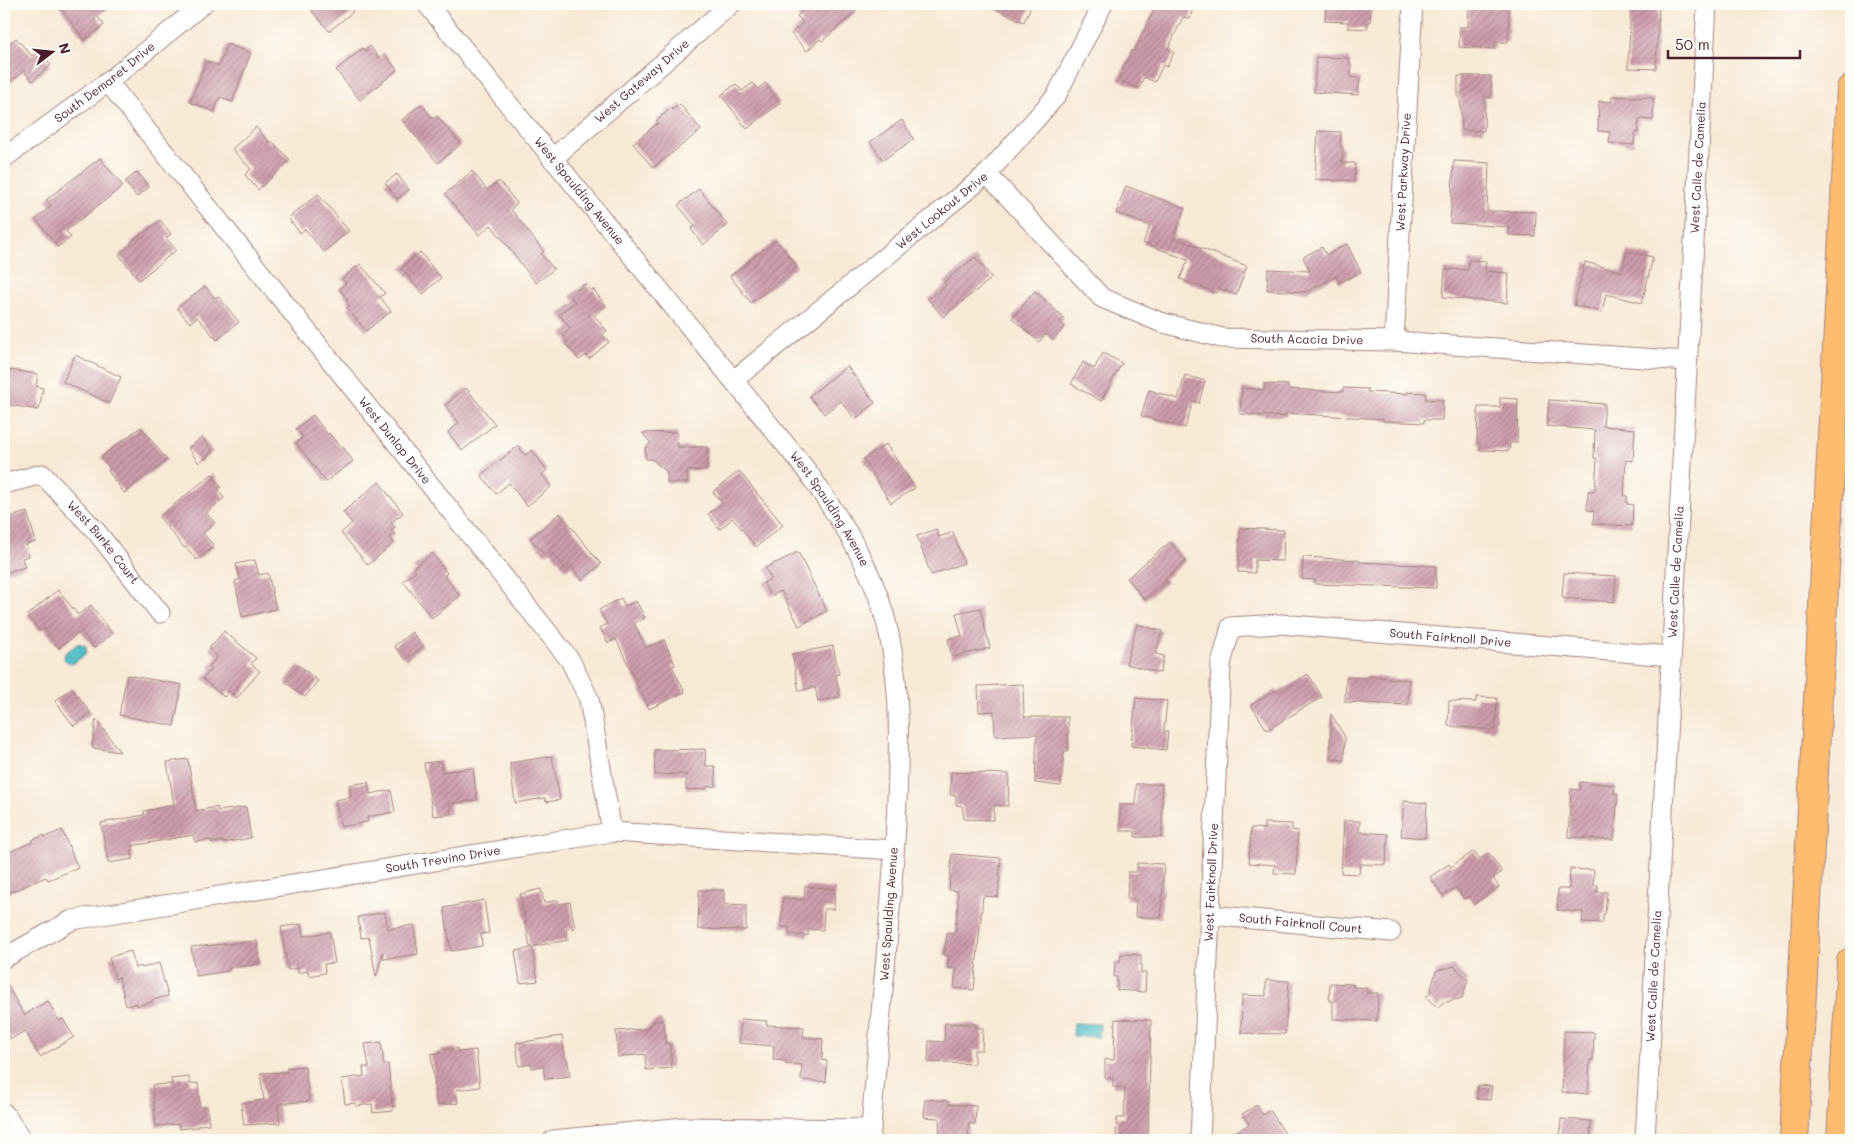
<svg xmlns="http://www.w3.org/2000/svg" width="1855" height="1144" viewBox="0 0 1855 1144" font-family="Mali,sans-serif">
<style>
.water{fill:url(#water-waves);stroke:#4e707a}
.building{fill:url(#building-hatch)}
.lines{fill:none;stroke-linecap:round;stroke-linejoin:round}
.minor-casing{stroke:#a18480;stroke-width:21}
.highway-casing{stroke:#a18480;stroke-width:30}
.minor{stroke:#fff;stroke-width:19}
.highway{stroke:#fdbc70;stroke-width:28}
.labels{text-anchor:middle;stroke-width:4.5;stroke-linejoin:round;paint-order:stroke}
.street-label{font-size:12px;fill:#4a1f2b;stroke:#fdfcf7}
</style>
<defs>
<pattern id="water-waves" width="16" height="10" patternUnits="userSpaceOnUse" patternTransform="scale(1.25)"><rect width="16" height="10" fill="#53c1c9"/><path d="M0 5q4-4 8 0t8 0" fill="none" stroke="#4aa5ad"/></pattern>
<pattern id="building-hatch" width="6" height="6" patternUnits="userSpaceOnUse" patternTransform="scale(1.25)"><rect width="6" height="6" fill="#cd9cab"/><path d="M-1 1l2-2M0 6l6-6M5 7l2-2" fill="none" stroke="#a87f8b"/></pattern>
</defs>
<rect width="100%" height="100%" fill="#fdfcf7"/>
<filter id="ink" filterUnits="userSpaceOnUse"><feTurbulence type="fractalNoise" baseFrequency=".02" numOctaves="2"/><feDisplacementMap in="SourceGraphic" scale="10" xChannelSelector="R" yChannelSelector="G"/><feConvolveMatrix kernelMatrix="1 2 1 2 8 2 1 2 1" color-interpolation-filters="sRGB"/></filter>
<filter id="wash" filterUnits="userSpaceOnUse"><feTurbulence type="fractalNoise" baseFrequency=".0096" numOctaves="4" result="noise"/><feDisplacementMap in="SourceGraphic" scale="20" xChannelSelector="R" yChannelSelector="G"/><feGaussianBlur stdDeviation="1.12" result="paint"/><feColorMatrix in="noise" values="0 0 0 0 0 0 0 0 0 0 0 0 0 0 0 0 0 1.4 0 .05"/><feComposite in="paint" operator="in"/></filter>
<g filter="url(#wash)">
<rect width="100%" height="100%" fill="#f8e9d6"/>
<path class="water" d="M79,643l7,3v8l-12,9 -4,1 -6,-5 1,-6z
M1074,1023l26,1 -1,13 -26,-1z"/>
<g id="blocks">
<path class="building" d="M57,4h56l-16,12 7,9 -19,15z
M320,4h26l7,8 -24,19 -17,-20z
M809,4h40l7,8 -34,29 -2,-2 -13,12 -16,-17 12,-12 -6,-6z
M984,4h48l-8,18z
M1152,4h42l-4,15 -7,-2 -15,32 6,3 -7,15 -4,-2 -8,17 -11,-5 -5,12 -21,-10 14,-29 2,1 21,-43 -4,-1z
M1326,4h45l-1,18 -2,-1 -1,8 -19,-1v-6l-23,-1z
M1631,4h28l-3,65 -28,-1z
M1469,7l40,2 -1,33h-13v7l-36,-2 1,-20h8z
M16,38l16,18 7,-5 12,14 -19,16 -8,-10 -13,11 -7,-7v-27z
M227,44l24,9 -19,49 -12,-5 -6,15 -24,-10 16,-41 13,5z
M370,46l9,12 6,-4 12,16 -37,30 -24,-30 27,-22 2,3z
M1316,57l32,1 3,7v12l9,1 -2,17 -44,-3z
M1458,76h33v21h-6l-1,34 -22,-1 -2,-33h-2z
M753,83l5,6 7,-6 15,20 -33,26 -26,-34 15,-11 6,7z
M1612,96l42,2 -1,22 -14,-1 -1,14h-3l-1,12 -25,-2 1,-11 -12,-1 1,-30 13,1z
M421,104l12,15 4,-3 24,28 -23,19 -36,-43z
M680,104l21,26 -48,38 -20,-25 25,-20 -2,-2 15,-13 2,2z
M902,120l12,19 -31,21 -13,-18z
M256,127l14,16 2,-2 18,19 -32,30 -13,-15 6,-6 -19,-20z
M1318,131l23,1 -1,15h3l-1,16h13l-1,18 -39,-2z
M100,158l23,28 -57,45 5,6 -13,10 -22,-28 15,-13 -5,-6z
M1454,161l35,2 -2,48 49,1 -1,24 -26,-1v-8l-59,-4z
M472,171l15,19 12,-9 18,22 -6,6 33,43 -3,2 13,15 -18,14 -45,-58 -12,10 -34,-41z
M137,172l12,15 -12,10 -12,-15z
M397,174l12,16 -12,9 -12,-16z
M1126,186l59,22 -13,33 3,-3 72,28 -11,29 -17,-7 -2,5 -37,-14 8,-19 -45,-17 7,-17 -34,-13z
M699,189l29,36 -25,20 -12,-16 4,-3 -17,-21z
M318,194l31,37 -25,21 -19,-23 -5,4 -12,-15z
M160,220l11,14 -5,4 10,12 -37,30 -20,-25 13,-11 -1,-2z
M776,240l21,26 -46,37 -21,-27z
M1347,244l14,28 -22,11 -3,-7 -30,16 -39,-2 1,-21 42,2 -7,-14 19,-10 4,8z
M1627,251l26,6 -11,46 -36,-9 -4,18 -28,-7 11,-43 37,10z
M420,252l21,26 -18,16 -22,-26z
M975,257l17,21 -49,39 -15,-18 18,-14 -2,-3z
M1469,260l17,1 -1,10 24,2 -2,30 -64,-6 2,-28 23,1z
M360,264l25,29 -5,4 11,14 -25,20 -19,-23 3,-2 -4,-5 2,-1 -9,-11 7,-6 -4,-4z
M585,284l6,7 2,-2 13,17 -12,9 13,16 -5,3 7,8 -20,17 -3,-4 -7,5 -13,-16 2,-3 -6,-7 8,-6 -11,-14 16,-12 -5,-6z
M205,286l10,12 3,-2 21,26 -22,18 -20,-23 -7,6 -13,-15z
M1035,291l29,27 -4,4 5,4 -12,14 -7,-6 -7,8 -27,-24z
M1103,353l19,10 -21,38 -30,-17 12,-22 11,7z
M75,355l46,22 -12,26 -46,-21z
M847,366l28,37 -20,16 -14,-18 -17,13 -15,-18z
M10,370l28,4 -2,12 7,2 -4,22 -35,-6v-22h4z
M1185,375l20,6 -6,22 -6,-2 -8,27 -44,-12 8,-26 29,9z
M1264,384l24,1v4l55,3v-4l25,1 -1,3 40,2v-2l19,1 -1,6 18,1 -1,20h-18v3l-41,-2v-2l-97,-6v4l-46,-3 2,-26 22,2z
M466,388l29,36 -33,27 -14,-19 11,-9 -14,-18z
M1500,398l18,1 -1,44h-7l-1,8 -29,-1v-7h-3l1,-36h22z
M1549,400l56,4 -2,22 32,3 -2,32 -7,-1 -2,36h3v8l6,1 -1,21 -39,-2 1,-13 -7,-1 1,-19h7l2,-32 -3,-1 1,-28 -48,-4z
M313,415l15,20 1,-2 11,14 2,-1 11,15 -27,21 -30,-39 7,-6 -7,-8z
M141,427l26,33 -43,33 -16,-22 2,-2 -9,-12z
M677,432l1,15h29v23l-20,1v12h-20v-11l-15,-13h-6l-1,-11 6,-5 -9,-10z
M202,437l11,15 -14,11 -11,-15z
M886,444l29,44 -24,15 -28,-44z
M518,446l7,9 7,-5 15,20 -5,4 9,13 -24,19 -18,-23 -13,11 -15,-19z
M739,471l44,54 -27,22 -23,-29 -13,11 -12,-15 14,-11 -9,-11z
M212,474l9,13 -3,3 6,8 -18,15 9,10 -12,10 11,13 -17,14 -11,-13 -2,1 -25,-31z
M379,482l24,31 -12,10 4,4 -4,3 4,4 -5,4 4,5 -26,22 -27,-32 11,-10 -9,-11z
M27,512l9,30 -10,2 3,12 -7,2 3,9 -21,6v-54z
M560,513l41,51 -19,16 -11,-14 -5,4 -15,-19 -6,4 -15,-17z
M1240,528l44,2 -1,31 -28,-1v13l-17,-1z
M936,529l3,8 14,-5 11,31 -33,12 -14,-39z
M1170,542l16,19 -21,18 2,3 -22,18 -18,-22z
M798,552l29,59 -28,15 -18,-35 -10,5 -8,-13 8,-4 -6,-11z
M432,553l15,20 -3,3 16,20 -28,22 -29,-37 13,-10 -3,-3z
M1303,557l56,3v2l77,4v22l-121,-4v-4l-13,-1z
M255,560l4,15 9,-2 8,36 -34,8 -7,-36 5,-2 -4,-15z
M1564,573l52,3 -2,26 -52,-4z
M58,590l20,25 13,-10 21,29 -18,14 -13,-17 -22,17 -15,-20 -4,3 -13,-16z
M621,598l4,8 11,-5 9,17 -11,5 12,25 18,-8 11,25 -3,1 13,26 -36,17 -33,-70 -8,4 -8,-15 7,-4 -8,-14z
M980,608l10,40 -38,9 -4,-18 14,-3 -6,-23z
M1137,624l25,7 -6,23 8,2 -4,17 -34,-9z
M224,631l32,27 -5,6 9,7 -23,27 -8,-7 -5,6 -21,-18 8,-10 -2,-2 8,-11 -8,-7z
M412,632l11,14 -17,14 -12,-14z
M833,646l6,28 -3,1 4,22 -22,4 -3,-14 -16,4 -7,-37z
M298,665l20,16 -13,16 -20,-15z
M1308,674l14,23 -55,33 -16,-25 25,-15 2,2z
M127,675l55,10 -8,41 -55,-11z
M1367,676l42,4 -1,25 -63,-3 1,-25 21,1z
M1023,684l1,33h44v34h-4l-3,35 -26,-3 2,-49 -42,2 -1,-25 -15,1 -1,-26z
M72,688l19,25 -17,13 -19,-25z
M1476,697l21,1 -2,32 -47,-4 1,-25 27,1z
M1136,698l31,3 -3,30 4,1 -2,18 -35,-4z
M1331,714l14,23 -1,23 -14,-1z
M96,719l24,33 -28,-4z
M705,749l1,17h9l1,20 -10,1v2l-20,1v-16l-31,1 -1,-25z
M552,756l8,44 -14,2 -1,-4 -30,5 -5,-40z
M188,759l8,52 21,-4 1,4 28,-4 5,31 -29,5v-2l-11,2v-3l-16,2 -2,-7 -62,11 2,13 -25,4 -7,-40 43,-8v-4l30,-6 -7,-43z
M441,761l1,11 31,-4 4,32 -27,4 1,10 -18,2 -9,-53z
M951,772l58,2 -1,32 -14,-1v15l-30,-1 -2,-13 -6,-1v-10h-6z
M368,782l2,12 21,-4 4,22 -28,5 1,5 -27,5 -6,-27 16,-3 -2,-12z
M1580,782l35,3 -1,9h4l-4,46 -46,-3 3,-48 9,1z
M1136,784h26v53h-27v-6h-15v-26h16z
M1404,801l23,2 -2,35 -24,-2z
M1344,821h16l-1,11 29,2 -2,31 -26,-1 -1,10 -18,-1z
M1264,823l28,1v6l6,1 -2,43 -22,-1 1,-8 -26,-2 2,-35 13,1z
M62,830l16,38 -30,12 -2,-3 -42,18v-41l29,-12 -1,-2 12,-5 1,2z
M1474,851l6,8 9,-6 13,19 -9,6 6,9 -25,17 -5,-8 -5,3 -8,-12 -13,9 -13,-19 19,-13 2,3z
M952,854l49,4 -3,39 -15,-1 -9,94 -20,-2 2,-19 -8,-1 1,-12 -5,-1 3,-22 8,1 3,-32h-1l1,-11 -9,-1z
M1137,863l27,1 -3,54 -26,-1 1,-17 -9,-1 1,-27h9z
M1570,869l24,1 -1,15h5l-1,7h10l-2,22h-2v9l-21,-1 1,-10 -26,-2 1,-21h11z
M805,886l30,3 -1,20h-10l-1,21 -15,-1v7l-19,-2v-7h-8l2,-29 21,2z
M541,889l3,14 14,-3 1,4 11,-2 5,26 -9,1 2,11 -38,7 -10,-53z
M699,890h25v14l22,1v25l-48,-1z
M484,900l5,33 -8,1 1,12 -31,5 -7,-43z
M385,912l3,17 26,-4 4,29 -34,5 -1,-7 -7,25 -7,-40 -8,1 -3,-21z
M301,924l2,12 27,-4 5,31 -11,1 1,9 -16,3 -1,-5 -10,2v-5l-10,2 -7,-43z
M257,941l3,23 -31,4v3l-33,5 -5,-29z
M532,948l6,33 -18,2 -5,-32z
M131,951l4,17 6,-2 1,2 17,-5 9,33 -16,4v2l-15,4v-3l-11,3 -7,-29 -4,2 -6,-22z
M1121,954l20,1v18h5l-1,19 -28,-2v-13h-3l1,-15h5z
M1454,966l14,14 -6,18 -20,5 -4,5 -12,-11 4,-4 6,-22z
M4,979l20,36 24,-14 11,20 4,-2 11,18 -34,20 -15,-26 -14,8 -7,-13z
M1266,980l23,1 -4,53 -44,-1 1,-38 24,1z
M1330,983l23,1v3l14,1v5h11l-1,28 -44,-2v-18h-4z
M741,1019l26,2 -1,4 38,2 -1,10 20,2 -1,21 5,1 -1,21 -25,-2 1,-15 -17,-1 1,-3 -13,-1 1,-14 -35,-3z
M1115,1019l36,1 -3,120h-32l1,-22h7l1,-31h-12v-9h-8v-19l9,1z
M661,1020l3,4 2,20h4l2,24 -26,2 -1,-16 -27,3 -2,-26 29,-2 10,-8z
M945,1023l31,1v3l7,1 -1,22h-8v14l-46,-2 1,-21 15,1z
M1564,1031l30,1 -1,28h-3l-2,34 -26,-2z
M562,1036l3,23 2,-1 3,18 -25,3 -2,-13 -11,2 -1,-4 -12,2 -3,-23z
M381,1042l3,23 4,-1 5,47 -20,2 -1,-9 -16,2v-3l-11,1 -3,-25 22,-3 -1,-9h6l-4,-23z
M457,1048l1,4 18,-2 4,37 -24,3 2,13 -21,2 -6,-51 10,-1 -1,-3z
M305,1066l4,35 -31,3 2,19 -36,2 -3,-22 23,-3 -4,-27 27,-1v-4z
M189,1077l1,7 8,-1 2,24 7,-1 2,18 -11,1v2l-18,2 -1,-5 -23,2 -4,-41 20,-1 -1,-5z
M1478,1085l14,1 -2,14 -13,-1z
M925,1099l24,2 -1,3 28,2 -1,18h-6l-1,16h-28l-1,-22 -15,-1z
M1257,1105l6,10 7,-5 19,30h-65l25,-16 -7,-10z
M1561,1119l30,2 -1,19h-30z"/>
</g>
</g>
<g filter="url(#ink)">
<use href="#blocks" fill-opacity="0" stroke="#a18480" stroke-width="1"/>
<g class="lines">
<g class="minor-casing">
<g id="minor">
<path id="s1" d="M427,4l380,467c31,45 62,90 77,143 19,68 15,140 12,210 -6,106 -18,211 -26,316"/>
<path id="s2" d="M108,82l462,578 19,39 23,133"/>
<path id="s3" d="M4,158l104,-76 95,-78"/>
<path id="s4" d="M552,159l179,-155"/>
<path id="s5" d="M987,174l115,124 58,24 62,16 172,3 293,20"/>
<path id="s6" d="M1394,341l19,-337"/>
<path id="s7" d="M734,380l253,-206 69,-78 47,-92"/>
<path id="s8" d="M4,484l38,-10 54,57 64,82"/>
<path id="s9" d="M1210,915l181,17"/>
<path id="s10" d="M4,958l68,-38 540,-88 282,18"/>
<path d="M4,1113l18,27"/>
<path d="M553,1140l131,-13 187,2"/>
<path id="s11" d="M1200,1140l21,-476 10,-37 49,-3 391,32"/>
<path id="s12" d="M1645,1140l62,-1136"/>
</g>
</g>
<g class="highway-casing">
<path id="highway" d="M1794,1140l57,-1051
M1841,1140l10,-178"/>
</g>
<use href="#minor" class="minor"/>
<use href="#highway" class="highway"/>
</g>
</g>
<g class="labels">
<g class="street-label">
<text dy="4" stroke="none"><textPath href="#s4" startOffset="119">West Gateway Drive</textPath></text>
<text dy="4" stroke="none"><textPath href="#s3" startOffset="126">South Demaret Drive</textPath></text>
<text dy="4" stroke="none"><textPath href="#s12" startOffset="974">West Calle de Camelia</textPath></text>
<text dy="4" stroke="none"><textPath href="#s6" startOffset="169">West Parkway Drive</textPath></text>
<text dy="4" stroke="none"><textPath href="#s1" startOffset="241">West Spaulding Avenue</textPath></text>
<text dy="4" stroke="none"><textPath href="#s7" startOffset="268">West Lookout Drive</textPath></text>
<text dy="4" stroke="none"><textPath href="#s5" startOffset="381">South Acacia Drive</textPath></text>
<text dy="4" stroke="none"><textPath href="#s2" startOffset="459">West Dunlop Drive</textPath></text>
<text dy="4" stroke="none"><textPath href="#s1" startOffset="646">West Spaulding Avenue</textPath></text>
<text dy="4" stroke="none"><textPath href="#s8" startOffset="131">West Burke Court</textPath></text>
<text dy="4" stroke="none"><textPath href="#s12" startOffset="569">West Calle de Camelia</textPath></text>
<text dy="4" stroke="none"><textPath href="#s11" startOffset="735">South Fairknoll Drive</textPath></text>
<text dy="4" stroke="none"><textPath href="#s10" startOffset="454">South Trevino Drive</textPath></text>
<text dy="4" stroke="none"><textPath href="#s11" startOffset="258">West Fairknoll Drive</textPath></text>
<text transform="translate(889 914) rotate(-86)" y="4">West Spaulding Avenue</text>
<text dy="4" stroke="none"><textPath href="#s9" startOffset="91">South Fairknoll Court</textPath></text>
<text dy="4" stroke="none"><textPath href="#s12" startOffset="164">West Calle de Camelia</textPath></text>
</g>
</g>
<rect width="1855" height="1144" fill="none" stroke="#fdfcf7" stroke-width="20"/>
<g transform="translate(52 52) rotate(74)" stroke="#fdfcf7" stroke-width="4" paint-order="stroke">
<path d="M0-4L9 19L0 12L-9 19Z" fill="#4a1f2b"/>
<text y="-8" font-size="14" font-weight="bold" text-anchor="middle" fill="#4a1f2b">N</text>
</g>
<path d="M1668 50v8h132v-8" fill="none" stroke="#4a1f2b" stroke-width="2.5"/>
<text x="1675" y="50" font-size="15" fill="#4a1f2b" stroke="#fdfcf7" stroke-width="4" paint-order="stroke">50 m</text>
</svg>
